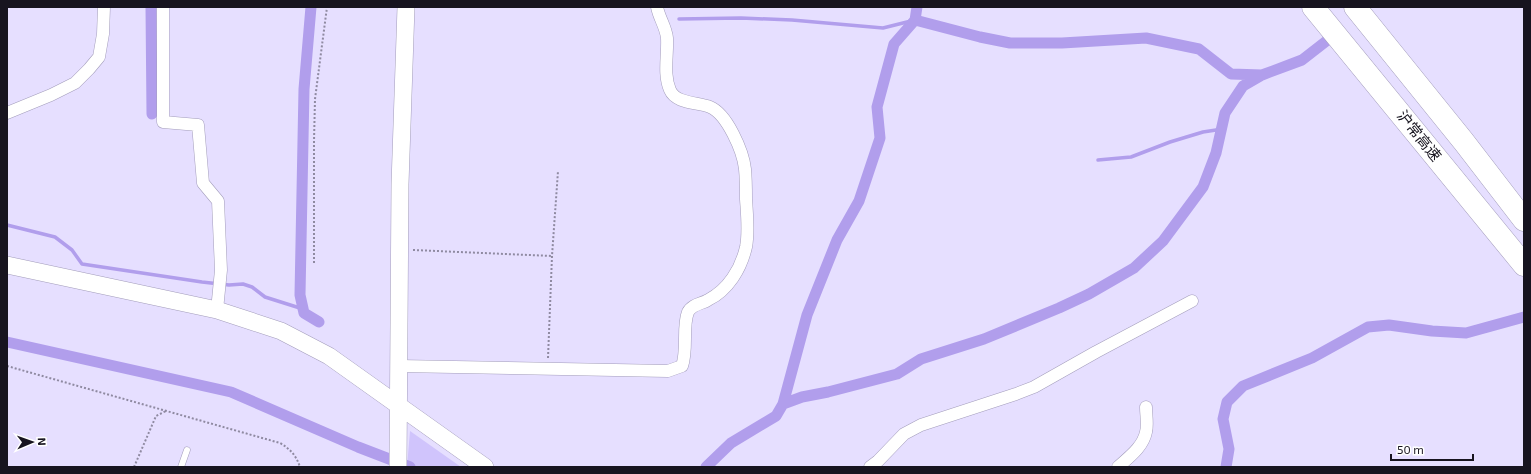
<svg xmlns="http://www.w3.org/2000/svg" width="1531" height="474" viewBox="0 0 1531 474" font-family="'Exo 2','Noto Sans SC',sans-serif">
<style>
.green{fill:#d0c4fc}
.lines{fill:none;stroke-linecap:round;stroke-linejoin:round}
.stream{stroke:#b19eec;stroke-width:3.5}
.canal{stroke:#b19eec;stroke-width:11}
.lane-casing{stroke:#a39dbb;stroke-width:7}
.street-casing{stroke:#a39dbb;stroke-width:13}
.secondary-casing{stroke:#a39dbb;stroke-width:18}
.highway-casing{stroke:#a39dbb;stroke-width:23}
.path{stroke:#8f8aa1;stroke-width:2;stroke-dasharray:2 2;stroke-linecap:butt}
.lane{stroke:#fff;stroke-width:6}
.street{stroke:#fff;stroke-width:12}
.secondary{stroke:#fff;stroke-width:17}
.highway{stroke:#fff;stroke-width:22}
.labels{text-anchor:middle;stroke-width:3;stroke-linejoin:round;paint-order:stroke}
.street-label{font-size:15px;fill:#17141f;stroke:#fff}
</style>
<rect width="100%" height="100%" fill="#e6dfff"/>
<path class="green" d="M410,431l51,36h-54z"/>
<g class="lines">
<path class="stream" d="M679,19l62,-1 51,2 91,8 32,-8
M1098,160l33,-3 39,-15 33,-10 13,-2 4,4
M7,225l48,12 17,13 10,14 120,18 27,3 14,-1 9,3 13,10 38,12"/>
<path class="canal" d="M151,7l1,107
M311,7l-7,82 -4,206 4,18 15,9
M917,7l-2,13 65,17 30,6h52l84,-5 53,11 32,25 31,1 40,-15 27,-21
M7,342l224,50 127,55 52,20
M783,404l19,-7 26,-5 69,-18 24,-15 63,-20 75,-31 30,-14 45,-26 29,-27 40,-54 13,-34 9,-40 18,-27 19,-11
M706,467l25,-24 45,-27 7,-12 24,-89 30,-75 22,-39 21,-63 -3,-31 17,-63 21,-24
M1226,467l3,-18 -6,-30 4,-17 16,-16 69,-28 56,-31 21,-2 43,6 34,2 58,-16"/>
<g class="lane-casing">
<path id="lane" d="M181,467l6,-17"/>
</g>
<g class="street-casing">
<path id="street" d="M163,7v115l35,3 5,58 15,18 3,69 -4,40
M7,113l44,-18 24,-12 14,-14 10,-12 4,-23 1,-27
M399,366l269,5 14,-5c6,-17 0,-39 6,-54 4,-8 14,-8 20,-12 20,-10 33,-31 38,-53 3,-15 1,-33 0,-48 0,-10 0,-20 -1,-30 -2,-18 -18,-55 -35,-62 -12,-5 -34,-3 -40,-17 -7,-16 -2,-35 -3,-52 -1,-11 -8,-20 -10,-31
M870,467l8,-6 26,-27 17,-9 95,-31 18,-7 62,-35 96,-51
M1118,467c11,-10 25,-20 28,-35 2,-7 0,-17 0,-25"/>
</g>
<g class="secondary-casing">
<path id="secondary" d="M7,265l210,45 64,21 48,25 156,111
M398,467l2,-283 6,-177"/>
</g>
<g class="highway-casing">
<path id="highway" d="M1313,7l211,258
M1355,7l109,135 60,78"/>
</g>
<path class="path" d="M413,250l139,6
M314,263v-122l1,-42 12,-92
M548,358l4,-102 6,-85
M7,366l273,77c10,6 16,12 20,24
M134,467l22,-51 10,-5"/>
<use href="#lane" class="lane"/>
<use href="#street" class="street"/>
<use href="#secondary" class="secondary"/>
<use href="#highway" class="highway"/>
</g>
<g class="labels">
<g class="street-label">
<text transform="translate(1419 136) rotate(51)" y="5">沪常高速</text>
</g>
</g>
<rect width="1531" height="474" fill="none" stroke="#17141f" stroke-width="16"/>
<g transform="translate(32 442) rotate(88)" stroke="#ffffff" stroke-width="3" paint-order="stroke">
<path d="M0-3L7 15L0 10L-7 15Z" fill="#17141f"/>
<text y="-6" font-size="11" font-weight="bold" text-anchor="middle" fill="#17141f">N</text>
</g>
<path d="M1391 454v6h82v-6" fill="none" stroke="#17141f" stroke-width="2"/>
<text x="1397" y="454" font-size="12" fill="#17141f" stroke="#ffffff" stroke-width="3" paint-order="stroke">50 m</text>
</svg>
